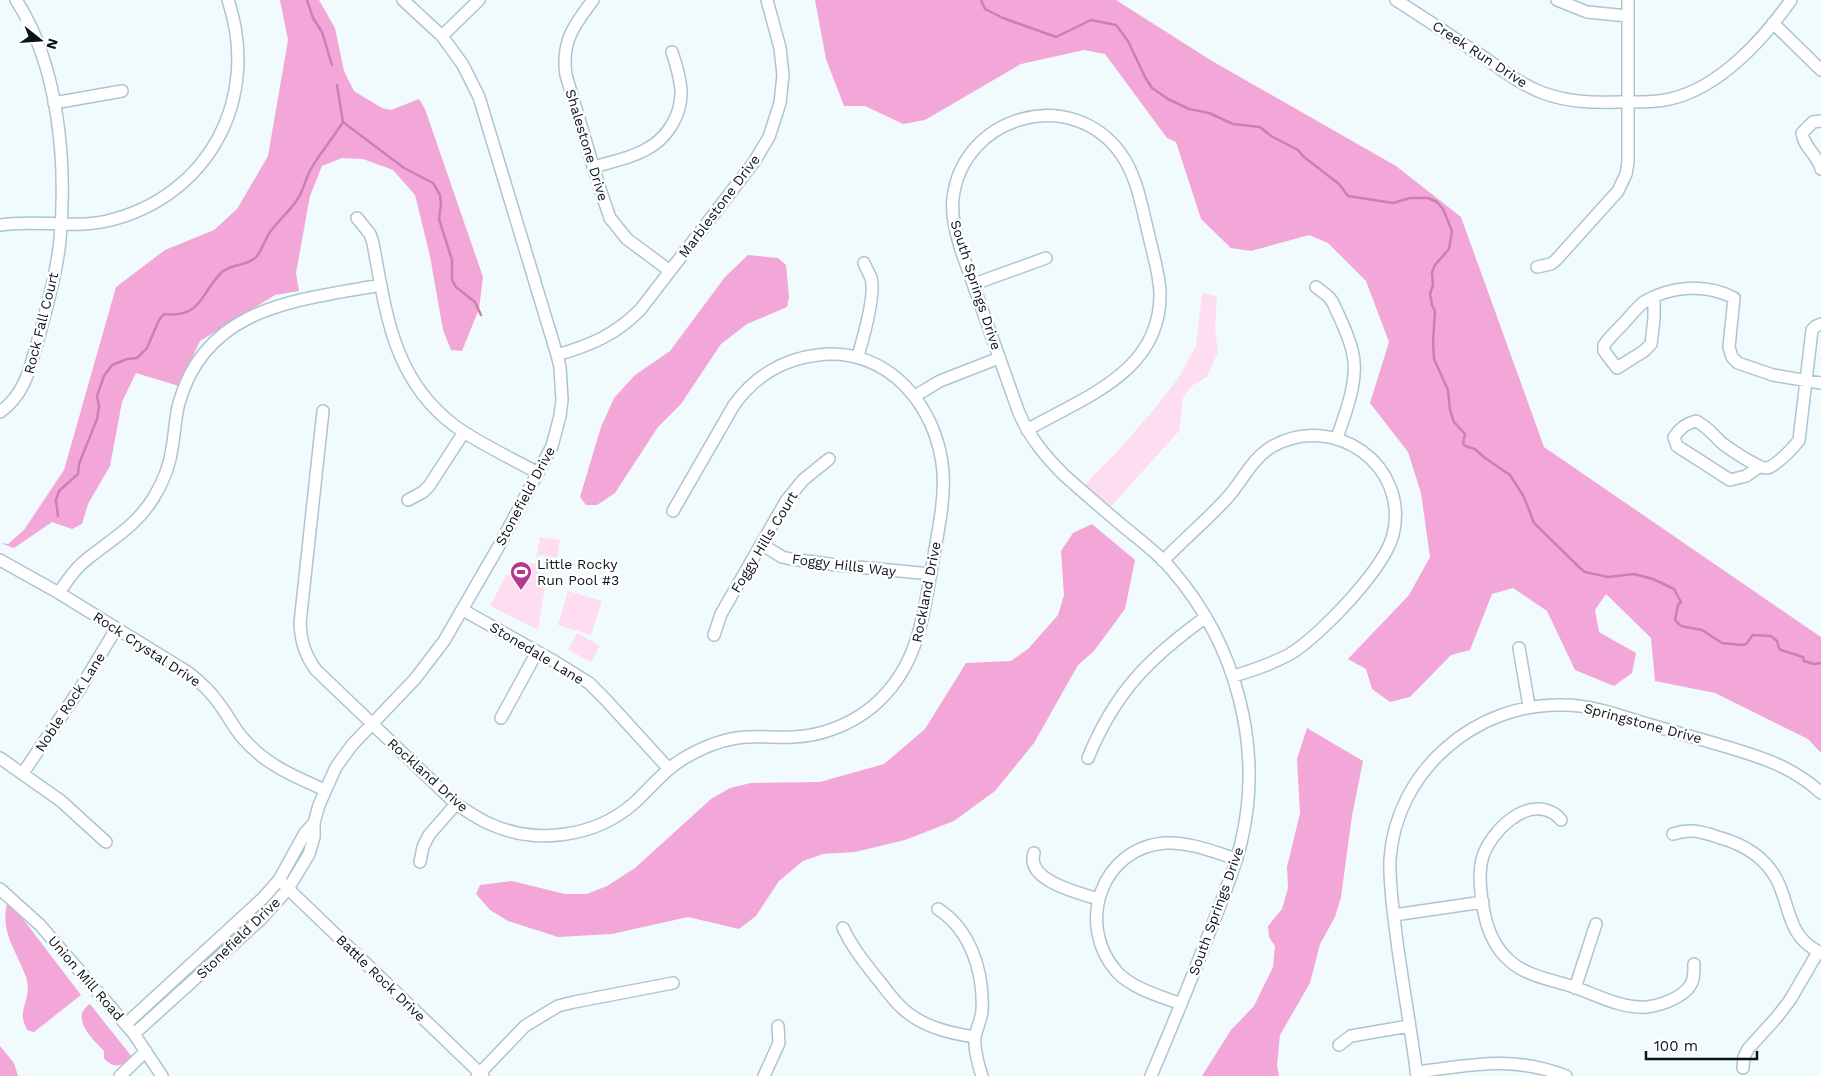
<svg xmlns="http://www.w3.org/2000/svg" width="1821" height="1076" viewBox="0 0 1821 1076" font-family="'Work Sans',sans-serif">
<style>
.green{fill:#feddf1}
.forest{fill:#f3a6d8}
.lines{fill:none;stroke-linecap:round;stroke-linejoin:round}
.stream{stroke:#ca80b1;stroke-width:2.5}
.minor-casing{stroke:#acc6ce;stroke-width:14}
.minor{stroke:#fff;stroke-width:11}
.labels{text-anchor:middle;stroke-width:5;stroke-linejoin:round;paint-order:stroke}
.street-label{font-size:14px;fill:#0a1416;stroke:#fff}
.poi-label{font-size:14px;fill:#0a1416;stroke:#fff;text-anchor:start}
</style>
<rect width="100%" height="100%" fill="#f1fbfe"/>
<path class="green" d="M1202,293l15,3 -2,32 3,24 -11,25 -14,8 -10,13 -4,33 -73,81 -26,-23 36,-36 40,-46 23,-30 17,-31z
M540,537l20,3 -3,18 -19,-3 -2,11 4,1 -1,6 8,2 -9,55 -48,-24 16,-31 11,2 2,-15 16,2z
M568,591l34,10 -11,34 -33,-10z
M577,633l23,13 -9,16 -23,-12z"/>
<path class="forest" d="M280,0h39l16,28 9,43 10,20 28,17 9,2 28,-11 6,10 58,168 -4,32 -17,42 -11,-1 -8,-20 -13,-74 -15,-61 -22,-25 -30,-11 -21,-1 -20,8 -12,30 -14,77 3,18 -24,4 -75,46 -21,45 -43,-13 -14,29 -12,64 -22,38 -6,20 -10,5 -20,-7 -38,26 -14,-5 8,1 16,-14 40,-60 52,-183 49,-37 49,-20 23,-21 31,-53 20,-116z
M815,0h301l96,61 184,105 65,51 83,230 277,190v116l-13,-14 -93,-46 -60,-12 -4,-43 -45,-44 -11,16 4,22 37,21 -4,20 -18,13 -39,-16 -28,-59 -34,-23 -21,6 -22,56 -19,5 -41,42 -20,5 -18,-13 -6,-20 -18,-10 61,-64 21,-38 -9,-64 -13,-41 -38,-49 19,-61 -23,-61 -38,-38 -19,-8 -58,16 -20,-3 -30,-29 -25,-77 -9,-4 -62,-84 -21,-4 -63,14 -96,56 -22,4 -38,-18h-21l-18,-47z
M748,255l30,3 8,7 3,32 -2,10 -40,17 -26,20 -40,60 -23,23 -43,66 -18,12h-11l-6,-8 21,-70 13,-29 21,-23 35,-24 55,-74z
M1092,524l43,36 -10,49 -31,42 -16,14 -44,78 -39,48 -41,30 -49,19 -50,12 -32,2 -20,7 -24,20 -23,35 -17,13 -51,-12 -76,17 -54,3 -50,-16 -18,-11 -14,-16 4,-9 32,-4 53,13h22l20,-8 28,-18 76,-69 19,-11 21,-5 69,-1 64,-18 41,-35 41,-66 45,-2 17,-12 30,-34 6,-20 -3,-44 12,-18z
M1307,728l56,33 -11,55 -11,81 -6,20 -15,27 -10,39 -30,52 -3,30 2,11h-77l29,-46 23,-24 19,-39 2,-21 -6,-9 -1,-11 14,-17 6,-21 -1,-21 13,-54 -3,-54z
M7,904l16,15 58,76 -47,37 -7,-2c-1,-3 -3,-7 -4,-11 -2,-13 9,-24 3,-42 -9,-26 -26,-44 -19,-73z
M90,1004l42,53c-8,10 -20,12 -28,1v-7c-11,-11 -35,-34 -14,-47z
M0,1046l14,17 4,13h-18z"/>
<g class="lines">
<path class="stream" d="M307,0l6,18 9,14 10,33
M981,0l4,9 18,9 53,19 35,-17 25,5 12,16 17,36 7,11 16,11 21,10 20,4 24,11 27,3 11,9 27,14 6,7 35,27 9,12 45,7 17,-5h18l9,4 6,7 9,22 -3,18 -14,16 -3,7 1,13 -3,9 2,11 3,6 -2,31 1,17 14,31 2,20 4,12 11,12 -2,9 2,3 10,3 10,9 25,17 14,22 10,26 46,45 5,4 23,5 26,-3 19,5 21,10 7,13 -3,3 -3,15 6,6 21,4 20,13 20,2 4,-1 7,-9 18,1 6,5 2,7 2,2 22,7 1,4 10,3 7,-1
M337,85l6,37 61,46 29,15 7,12 1,9 -2,15 13,41v20l4,7 19,15 6,13
M58,516l-2,-16 3,-9 19,-17 1,-10 18,-45 2,-13 -2,-10 7,-20 8,-11 15,-6 10,-1 10,-10 12,-28 5,-6c38,4 36,-20 57,-41 10,-10 24,-6 34,-15 5,-3 10,-19 15,-26 9,-12 21,-22 29,-35 5,-9 7,-20 12,-28 9,-16 22,-31 32,-47"/>
<g class="minor-casing">
<path id="minor" d="M593,0c-19,25 -32,42 -27,75l33,111 11,32 17,21 43,32
M1396,0c30,19 59,39 89,58 18,13 37,27 58,35 25,9 49,10 75,9 18,0 35,1 52,-3 49,-11 93,-59 121,-99
M1557,0l30,12 41,4
M1773,23l48,47
M442,36l37,-36
M54,103l68,-12
M1821,121l-8,1 -11,11c2,15 16,22 19,36
M593,167c17,-5 36,-8 52,-17 22,-11 37,-35 36,-60 -1,-13 -5,-26 -9,-38
M357,218l13,16 3,9c13,70 20,137 82,183 25,18 56,32 83,47
M0,225c35,-6 72,4 107,-4 102,-24 154,-123 121,-221
M1537,267l14,-3 5,-4 62,-69 8,-17 2,-12v-162
M974,284l72,-26
M1316,287l13,10 4,6c7,15 15,31 19,47 8,28 -6,61 -15,88
M1654,297v22l-3,25 -7,7 -27,17 -13,-17v-6c5,-7 12,-14 18,-20 7,-7 14,-17 22,-23 26,-16 62,-19 90,-4l-5,49 3,10 6,6 35,12 48,8
M557,355c34,-10 58,-20 83,-45l114,-148 15,-25 11,-34 3,-28 -3,-27 -13,-48
M858,356c5,-17 18,-62 13,-78 -2,-5 -5,-10 -7,-15
M915,396l25,-15 59,-23
M323,411l-23,212c1,19 5,32 16,47l140,134c11,7 22,15 34,20 46,21 105,13 143,-20 17,-15 29,-32 48,-44 18,-11 36,-19 56,-22 19,-3 37,0 56,-1 28,-1 57,-12 79,-30 45,-38 50,-85 60,-140 5,-31 13,-64 11,-95 -5,-66 -56,-126 -125,-117 -35,4 -64,22 -84,50l-61,106
M0,412c27,-19 31,-49 40,-79 8,-31 17,-62 20,-93 7,-77 -1,-174 -44,-240
M1027,430c57,-33 135,-58 133,-138 -1,-19 -7,-38 -11,-56 -7,-27 -11,-58 -28,-82 -49,-69 -158,-39 -168,44 -2,18 3,35 8,52l58,163c11,25 26,43 45,62 20,18 40,35 60,52 17,14 35,27 48,43 64,74 92,177 69,273 -8,32 -21,62 -33,93 -18,47 -37,93 -57,140
M1759,467l-13,9 -16,4 -53,-34 -3,-9c5,-8 13,-14 22,-16 11,5 18,15 27,23 7,5 36,25 44,24 8,-1 27,-21 32,-28l13,-110 4,-4 5,-2
M408,500l15,-8 6,-6 35,-54
M761,544l21,13 9,2 46,6 94,9
M0,560l59,33 130,80c10,8 20,17 28,28 9,11 15,24 24,35 23,28 52,40 84,54
M1163,561c21,-22 45,-42 65,-64 15,-17 24,-39 45,-51 61,-34 137,19 120,89 -9,34 -73,101 -103,119 -18,10 -37,16 -56,22
M59,593c9,-14 18,-27 32,-37 24,-19 46,-31 63,-59 9,-15 16,-32 18,-49 3,-15 3,-31 7,-45 27,-97 119,-103 202,-118
M463,610l89,50 37,23 17,17 62,68
M714,635l7,-21 65,-113 17,-21 26,-21
M1519,648l10,58
M501,718l36,-66
M0,758l61,43 45,41
M1088,758c27,-66 61,-100 118,-141
M23,773l58,-86 35,-58
M1561,820c-2,-2 -5,-6 -8,-7 -28,-16 -62,19 -70,43 -7,21 0,66 11,85 4,8 10,15 17,21 16,14 42,18 63,25 23,8 48,22 73,20 15,-2 42,-11 46,-28 1,-5 1,-11 1,-15
M1673,834c19,-6 29,-2 48,4 24,7 44,19 56,42 14,28 10,57 44,73
M1034,853c-9,28 46,40 64,46
M420,862l3,-15 6,-12 27,-31
M279,880l204,196
M0,889l40,36 94,109 28,42
M938,909c33,21 46,64 44,102 -1,10 -6,18 -7,27 -1,13 3,26 7,38
M1394,915l89,-13
M843,928c9,19 19,31 32,48 8,9 15,20 24,29 20,21 49,28 76,32
M1575,988l21,-64
M1181,1004c-21,-8 -48,-15 -64,-32 -42,-47 -16,-125 49,-129 24,-1 48,9 71,16
M126,1024l137,-126 16,-18 26,-47 9,-10
M134,1034l126,-114 28,-31 21,-35 5,-17v-14l5,-18 17,-38 16,-22 63,-66 29,-38 56,-97 52,-98 8,-30 2,-16 -2,-33 -3,-12 -78,-258 -16,-32 -21,-29 -39,-36
M1339,1045l12,-9 58,-10
M1743,1068l1,-11 4,-8 29,-32 13,-17 28,-48
M1416,1072c57,-7 94,-17 150,4
M120,1076l26,-25
M477,1076l48,-50 33,-20 16,-4 99,-19
M764,1076l15,-33 -1,-17
M1417,1076c-6,-47 -15,-94 -21,-142 -3,-25 -7,-50 -6,-75 6,-88 86,-157 174,-154 27,0 54,10 80,18 24,7 49,14 73,21 38,11 74,21 104,49"/>
</g>
<use href="#minor" class="minor"/>
</g>
<defs>
<g id="stadium-pin" transform="scale(1.125)"><path d="M0 17L-7.5 6A9.5 9.5 0 1 1 7.5 6Z" fill="#b13a90" stroke="#fff"/><path d="M0-5a6.5 5 0 1 0 0 10a6.5 5 0 1 0 0-10ZM-3.5-1.8h7v3.6h-7Z" fill="#fff"/></g>
</defs>
<g fill-rule="evenodd">
<use href="#stadium-pin" x="521" y="572"/>
</g>
<g class="labels">
<g class="street-label">
<text transform="translate(1480 54) rotate(33)" y="5">Creek Run Drive</text>
<text transform="translate(587 145) rotate(73)" y="5">Shalestone Drive</text>
<text transform="translate(719 206) rotate(-53)" y="5">Marblestone Drive</text>
<text transform="translate(976 285) rotate(72)" y="5">South Springs Drive</text>
<text transform="translate(41 323) rotate(-76)" y="5">Rock Fall Court</text>
<text transform="translate(525 496) rotate(-62)" y="5">Stonefield Drive</text>
<text transform="translate(764 542) rotate(-59)" y="5">Foggy Hills Court</text>
<text transform="translate(844 565) rotate(7)" y="5">Foggy Hills Way</text>
<text transform="translate(926 592) rotate(-79)" y="5">Rockland Drive</text>
<text transform="translate(147 649) rotate(33)" y="5">Rock Crystal Drive</text>
<text transform="translate(537 653) rotate(31)" y="5">Stonedale Lane</text>
<text transform="translate(70 702) rotate(-57)" y="5">Noble Rock Lane</text>
<text transform="translate(1643 723) rotate(15)" y="5">Springstone Drive</text>
<text transform="translate(428 775) rotate(42)" y="5">Rockland Drive</text>
<text transform="translate(1216 911) rotate(-70)" y="5">South Springs Drive</text>
<text transform="translate(238 938) rotate(-44)" y="5">Stonefield Drive</text>
<text transform="translate(86 978) rotate(49)" y="5">Union Mill Road</text>
<text transform="translate(381 978) rotate(44)" y="5">Battle Rock Drive</text>
</g>
<g class="poi-label">
<text x="537" y="569">Little Rocky<tspan x="537" dy="16">Run Pool #3</tspan></text>
</g>
</g>
<g transform="translate(40 40) rotate(107)" stroke="#ffffff" stroke-width="4" paint-order="stroke">
<path d="M0-4L9 19L0 12L-9 19Z" fill="#0a1416"/>
<text y="-8" font-size="14" font-weight="bold" text-anchor="middle" fill="#0a1416">N</text>
</g>
<path d="M1646 1051v8h111v-8" fill="none" stroke="#0a1416" stroke-width="2.5"/>
<text x="1654" y="1051" font-size="15" fill="#0a1416" stroke="#ffffff" stroke-width="4" paint-order="stroke">100 m</text>
</svg>
